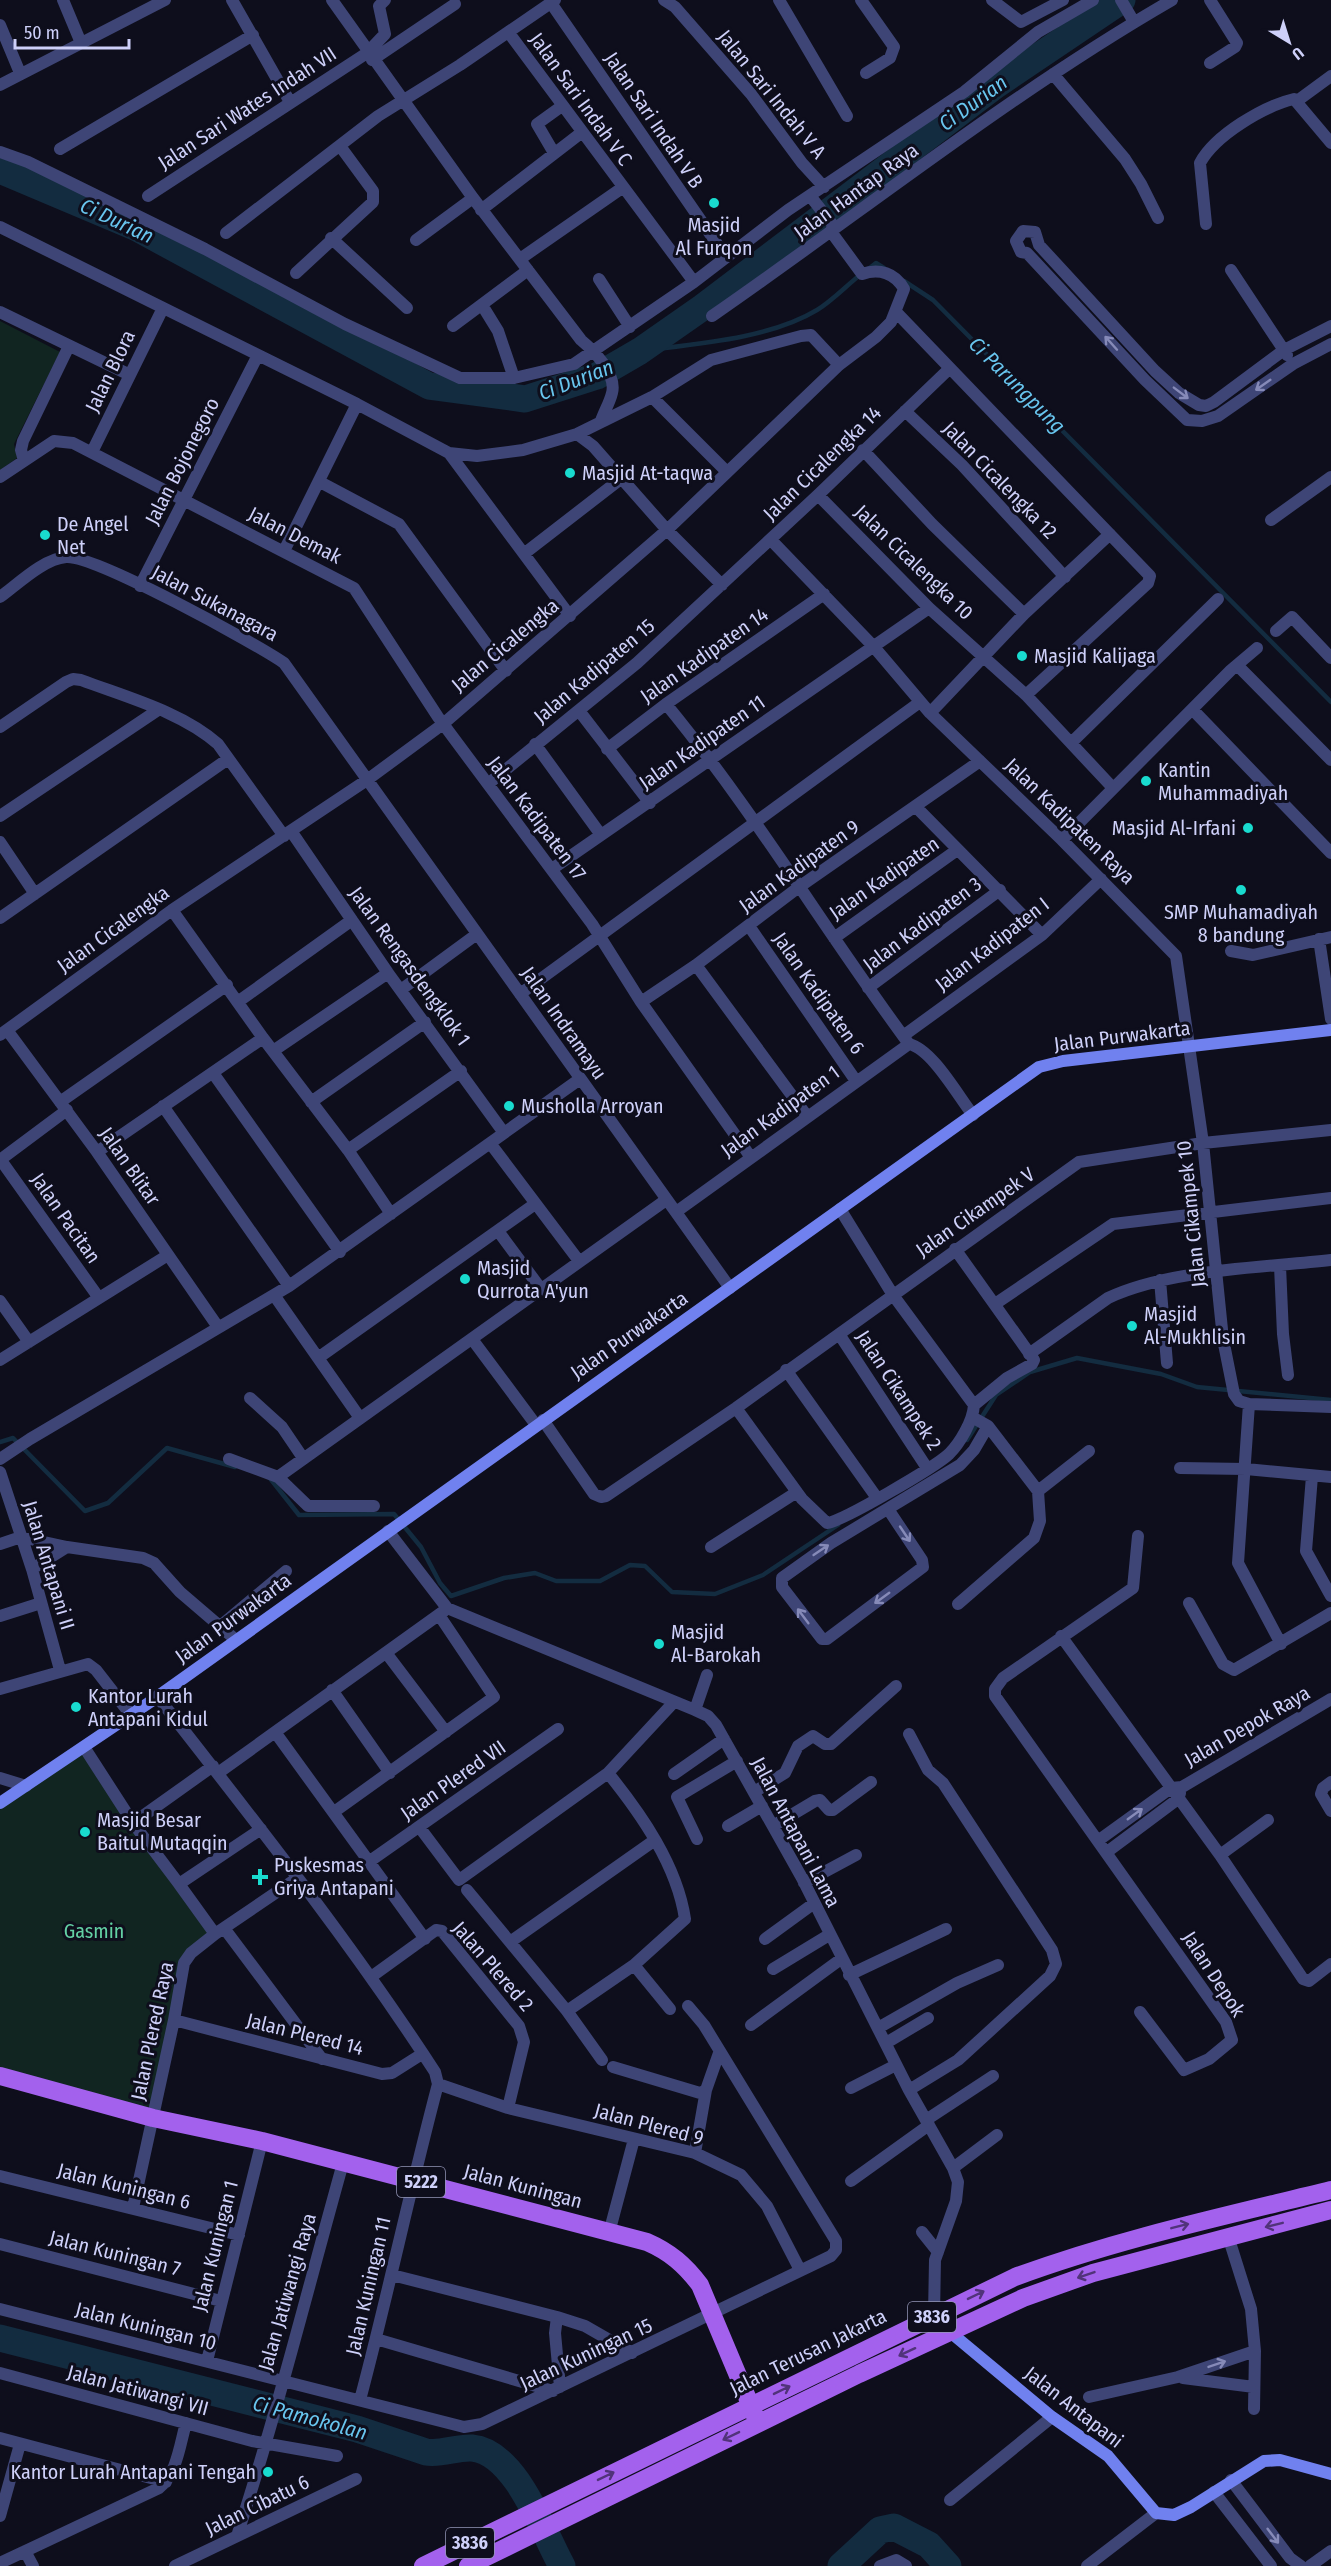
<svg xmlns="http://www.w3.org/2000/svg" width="1331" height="2566" viewBox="0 0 1331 2566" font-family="'Fira Sans Condensed',sans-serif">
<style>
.green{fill:#112521}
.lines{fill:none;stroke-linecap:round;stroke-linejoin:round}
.stream{stroke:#132c40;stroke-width:4.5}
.river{stroke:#132c40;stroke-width:27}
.street{stroke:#3e4576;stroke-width:12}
.secondary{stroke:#7081ef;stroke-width:12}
.primary{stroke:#a361ed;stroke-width:18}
.oneway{stroke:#868ab8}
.oneway2{stroke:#51337a}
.poi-dot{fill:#19dbcf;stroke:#0e0e1c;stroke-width:2}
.labels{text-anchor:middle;stroke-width:6;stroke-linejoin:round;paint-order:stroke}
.shield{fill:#0e0e1c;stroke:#9496b7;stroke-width:1.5}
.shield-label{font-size:18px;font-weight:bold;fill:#ced0f9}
.street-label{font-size:20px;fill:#ced0f9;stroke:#0e0e1c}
.poi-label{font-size:20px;fill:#ced0f9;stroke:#0e0e1c;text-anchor:start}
.park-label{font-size:20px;fill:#63d0a4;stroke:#0e0e1c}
.water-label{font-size:21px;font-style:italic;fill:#68c5ee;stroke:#0e0e1c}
</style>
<rect width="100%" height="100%" fill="#0e0e1c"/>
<path class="green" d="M0,321l60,31 -46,92 3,14 -17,12z
M84,1747l131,187 -31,29 -31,155 -153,-43v-273z"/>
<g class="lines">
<path class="stream" d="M867,270l9,-7 8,5
M904,281l29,19 398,402
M640,351c55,-7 129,-12 177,-41 15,-9 29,-24 43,-35
M967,1440l29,-45 34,-23 47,-14 84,16 36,13 134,13
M0,1442l13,-4 72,73 23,-8 59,-55 68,19
M269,1477l30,38 95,-1 27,33 19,36 11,13 53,-18 31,-5 21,8h44l30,-16 15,1 27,26 43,2 48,-19 75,-50"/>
<path class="river" d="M0,170l135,57 294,159 96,13 72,-23 43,-25 63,-44 293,-222 126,-85
M0,2338l357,91 69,23c15,3 30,-5 46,-4 44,4 71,84 90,118
M841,2566l39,-36 14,-3 35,18 19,21"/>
<path class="street" d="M63,0l18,43
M232,0l58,102
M332,0l141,198 108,142c13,11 36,34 31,53 -2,9 -8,19 -11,28
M664,0l11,7 76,87 51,69 22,24
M779,0l68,116
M861,0l33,47 -4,11 -24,15
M992,0l29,22 42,-22
M1121,0l13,22
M1210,0l27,43 -2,4 -25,16
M551,3l175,254
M0,25l20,48
M509,33l185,249
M372,60l83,-56
M1053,74l72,85 16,25 17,34
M0,85l165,-85
M1297,101l34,-25
M60,149l193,-114
M0,152l28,10 177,87 140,75 115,54h54l60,-14 120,-82 94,-72 176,-118 74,-60 55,-32
M554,153l-17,-29 25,-18
M148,196l219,-143 18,-19 -6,-28 6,-6
M811,197l21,27v9
M481,210l100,-77
M1206,224l-6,-61c15,-28 64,-57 94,-64l37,44
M0,227l357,177 92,49 28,3 46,-6 54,-16 75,-37 59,-37 90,-24 10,-1 28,30
M226,233l152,-117 82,-51 95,-65
M331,238l76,70
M416,240l57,-42
M520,259l102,-71
M1231,270l56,85
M296,273l77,-71v-11l-33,-45
M599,279l31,48
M482,305l16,26 16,47
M0,312l130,63
M896,312l254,264 -2,7 -122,112
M712,316c153,-106 299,-223 460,-316
M453,326l75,-56
M1331,326l-47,24 -70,52 -8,4 -7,-1 -20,-12 -24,-22 -116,-126 -4,-13 -12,-1 -7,10 5,11 6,1 118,127 42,40 15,1 16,-5 75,-52 38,-20
M652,397l75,75
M905,411l57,54 103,112
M577,434l16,12 74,84 55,55
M863,450l69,74 92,90
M92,452l71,-144
M449,453l121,163
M24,461l-3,-11 2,-9 46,-95
M0,477l54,-36 19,2 281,145 84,129 154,207 49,78 109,154
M320,482l79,42 107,147
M818,495l111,113 97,87 87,93
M1271,520l60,-43
M771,540l103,107 56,66 132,127 114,116 27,187 20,196 11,55 5,7 10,3 82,3
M284,551l73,-147
M525,553l97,-75
M140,586l118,-231
M0,597c18,-13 43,-38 66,-40 29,-2 189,86 218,106l446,625
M1276,631l16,-14 39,41
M1237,665l94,95
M666,704c89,108 160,228 243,340 23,5 49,52 64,71
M1193,710l138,143
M580,712l70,91
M930,713l94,-99 86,-80
M0,727l66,-45 7,-3 8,1c45,17 101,32 137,64l66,92
M1071,743l147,-144
M535,744l66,91
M607,749l59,-45 158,-110
M488,784l149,-121 181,-168 131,-126
M916,807l126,128
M0,816l158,-106
M291,831l97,142 116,160
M1062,840l169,-170 26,-22
M0,842l35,52
M552,869l377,-261
M172,910l91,128 85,112 43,64
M0,918l228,-159
M749,926l107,155
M834,938l123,-88
M1319,939l12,80
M1231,951l22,4 78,-18
M696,965l111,151
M868,988l132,-98
M402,989l75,-55
M520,994l400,-292
M239,1001l113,-81
M641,1002l55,-37 103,-78 181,-126
M7,1030l90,122 121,175
M0,1035l172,-125 195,-130 76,-56 224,-194 172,-165 37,-28 15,-15 13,-33c-9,-16 -25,-21 -42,-15l-30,-41
M903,1036l139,-101 59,-56
M273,1051l115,-78
M213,1073l127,179
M60,1102l167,-117
M311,1102l114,-80
M163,1106l126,180
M490,1143l89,118
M348,1150l113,-79
M97,1152l166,-114
M0,1159l99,139
M0,1160l67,-50
M676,1212l233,-168
M498,1231l43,58
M955,1249l79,111 -2,4 -25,14 -33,27
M1280,1266l3,68 5,41
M1160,1280l7,83
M274,1295l86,123
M0,1301l29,41
M995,1304l118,-80 218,-26
M839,1334l88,134
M472,1339l64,86
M1029,1354l79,-56c62,-29 154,-30 223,-38
M318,1358l217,-154
M0,1360l168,-105
M786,1370l91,128
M250,1398l32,29 21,31
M1249,1404l-11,159 43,81
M736,1408l66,91 25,24c16,-2 108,-56 122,-69 11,-11 24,-33 25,-49l-81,-110 -53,-86
M972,1417l16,9 50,65 51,-40
M543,1420l51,74 7,3 5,-1 130,-88 343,-246 124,-19 128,-13
M0,1459l30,-20 259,-153 291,-207
M229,1459l49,18
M1180,1468l66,1 85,8
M0,1472l32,97 28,101
M1312,1476l-6,75 25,45
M374,1506h-66l-30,-29 388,-277
M888,1509l34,51 1,7 -96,72h-5l-40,-52v-9l49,-35 129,-78 14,-15 14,-24
M388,1531l59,77 248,102 13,6 8,9 86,153 107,212 44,78 5,14 -2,19 -21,59 -1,55
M1138,1536l-5,52 -130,90 -8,11v7l231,326 6,18 -23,19 -25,11 -44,-58
M21,1537l46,10
M0,1544l21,-7
M711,1547l86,-55
M32,1569l35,-22 76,11 11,5 26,29 56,48
M1189,1603l34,61 11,6 97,-57
M958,1604l76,-66 6,-17 -2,-30
M0,1616l41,-13
M219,1627l67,-56
M1061,1636l159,219 83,124 6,2 22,-17
M387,1654l59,78
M0,1689l88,-25 8,6 35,45
M332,1690l58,83
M157,1696c96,123 193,245 278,376l3,12c-28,105 -50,211 -78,316
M695,1710l12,-35
M275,1732l150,207
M84,1747l49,76 46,61 82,-55
M218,1773l226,-162
M674,1774l50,-35
M0,1778l26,8
M1331,1782l-8,6 -2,6 10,17
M754,1792l31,-19 13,-27 15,-10 12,8h6l65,-58
M334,1812l160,-115 -55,-82
M133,1823l80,-57
M728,1826l34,-20
M773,1826l42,-25 5,-1 9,10h4l38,-28
M420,1828l39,52 149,-107 66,-71
M697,1839l-20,-42 60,-36
M1099,1840l72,-52 11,-1 149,-88
M1107,1852l71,-53 2,-6
M1220,1855l48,-35
M370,1861l188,-132
M804,1883l52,-28
M179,1884l36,50
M467,1890l100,121 35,49
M224,1928l98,131
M765,1939l48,-35
M510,1942l145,-102
M634,1965l36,44
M773,1969l56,-34
M849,1975l97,-46
M371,1977l65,-47 6,1 77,95 5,16 -16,66
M567,2011l67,-46 51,-46c-8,-54 -44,-105 -77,-146
M174,2020l208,54 10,-1 30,-19
M751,2025l90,-66
M878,2028l79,-45 41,-18
M886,2043l42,-25
M613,2067l87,26 6,-3 13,-37
M438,2084l70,24 187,45 46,22 26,31 33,64
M851,2088l45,-23
M909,2090l49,-30 92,-84 6,-12 -4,-14 -109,-167 -15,-13 -19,-36
M926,2120l67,-44
M695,2153l11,-63
M953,2168l44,-33
M0,2176l239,59
M851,2181l78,-56
M133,2208l41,-188 10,-57 7,-10 24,-19 81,-55
M922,2232l16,20
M609,2233l25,-94
M1228,2236l23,73 4,42 -1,58
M0,2244l221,57
M392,2275l165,42 -2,16 5,54
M0,2309l464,118 18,-3 349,-168 5,-6v-9l-132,-216 -16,-19
M557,2317l28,9 47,27
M376,2339l177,52
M207,2361l55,-220
M0,2373l252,68 85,15
M1183,2378l71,9
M1089,2397l89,-20 77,-26
M0,2438l166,44
M1231,2480l59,78 11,8
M1214,2492l57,74
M950,2500l102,-83
M0,2516l20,-72
M237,2536c40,-123 71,-248 106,-373
M25,2551l8,15
M0,2563l159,-75c18,-14 21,-44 27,-65
M175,2566l181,-87
M880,2566l16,-6 10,6
M1087,2566l69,-53
M1310,2566l21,-15"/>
<path class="secondary" d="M0,1803l150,-101 889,-635 24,-6 268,-31
M950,2332l102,85 56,39 48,57 18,2 17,-8 73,-46 16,-1 51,14"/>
<path class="primary" d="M0,2076l153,42 109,23 385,101c23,10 38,23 53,43l55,131
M423,2566l592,-289c103,-38 210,-61 316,-87
M468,2566l391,-192 164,-76 70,-25 238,-63"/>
</g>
<defs><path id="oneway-shaft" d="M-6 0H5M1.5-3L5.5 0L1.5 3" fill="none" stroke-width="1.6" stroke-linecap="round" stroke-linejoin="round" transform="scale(1.5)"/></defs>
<g class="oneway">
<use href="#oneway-shaft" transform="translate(1111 343) rotate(-132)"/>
<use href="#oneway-shaft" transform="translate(1263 385) rotate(145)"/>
<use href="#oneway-shaft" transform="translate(1181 393) rotate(37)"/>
<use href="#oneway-shaft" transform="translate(905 1534) rotate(56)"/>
<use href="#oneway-shaft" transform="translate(821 1550) rotate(-34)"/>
<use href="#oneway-shaft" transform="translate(882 1598) rotate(144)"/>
<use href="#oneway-shaft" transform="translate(803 1616) rotate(-127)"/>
<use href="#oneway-shaft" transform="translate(1135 1814) rotate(-36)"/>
<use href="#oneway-shaft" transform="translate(1217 2364) rotate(-19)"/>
<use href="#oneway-shaft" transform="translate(1273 2536) rotate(53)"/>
</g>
<g class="oneway2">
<use href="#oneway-shaft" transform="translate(1274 2225) rotate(166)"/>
<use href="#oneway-shaft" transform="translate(1180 2226) rotate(-14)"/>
<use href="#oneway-shaft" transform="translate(1086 2275) rotate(161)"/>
<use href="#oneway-shaft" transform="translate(976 2295) rotate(-26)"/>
<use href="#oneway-shaft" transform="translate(907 2352) rotate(155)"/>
<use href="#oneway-shaft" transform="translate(782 2390) rotate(-26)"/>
<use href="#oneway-shaft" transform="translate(731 2436) rotate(154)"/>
<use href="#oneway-shaft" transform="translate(606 2476) rotate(-26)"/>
</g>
<g class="poi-dot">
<circle cx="714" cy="203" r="6"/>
<circle cx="570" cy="473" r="6"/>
<circle cx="45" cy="535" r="6"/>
<circle cx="1022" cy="656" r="6"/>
<circle cx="1146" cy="781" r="6"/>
<circle cx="1248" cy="828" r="6"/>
<circle cx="1241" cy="890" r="6"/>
<circle cx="509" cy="1106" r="6"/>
<circle cx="465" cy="1279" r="6"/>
<circle cx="1132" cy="1326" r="6"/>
<circle cx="659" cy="1644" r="6"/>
<circle cx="76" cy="1707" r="6"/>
<circle cx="85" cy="1832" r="6"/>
<path d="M257 1868h6v6h6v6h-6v6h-6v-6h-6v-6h6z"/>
<circle cx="268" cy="2472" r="6"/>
</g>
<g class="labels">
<g class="shield">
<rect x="397" y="2167" width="48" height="30" rx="4.5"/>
<rect x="908" y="2302" width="48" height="30" rx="4.5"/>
<rect x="446" y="2528" width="48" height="30" rx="4.5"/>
</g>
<g class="shield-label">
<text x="421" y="2188">5222</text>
<text x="932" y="2323">3836</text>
<text x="470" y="2549">3836</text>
</g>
<g class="street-label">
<text transform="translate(772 94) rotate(51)" y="7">Jalan Sari Indah V A</text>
<text transform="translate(581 99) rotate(54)" y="7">Jalan Sari Indah V C</text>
<text transform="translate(247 108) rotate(-33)" y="7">Jalan Sari Wates Indah VII</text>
<text transform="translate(654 120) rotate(56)" y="7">Jalan Sari Indah V B</text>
<text transform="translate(856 191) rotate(-36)" y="7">Jalan Hantap Raya</text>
<text transform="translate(110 371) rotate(-64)" y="7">Jalan Blora</text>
<text transform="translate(182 461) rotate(-63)" y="7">Jalan Bojonegoro</text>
<text transform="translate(822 463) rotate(-44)" y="7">Jalan Cicalengka 14</text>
<text transform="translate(1000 480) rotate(46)" y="7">Jalan Cicalengka 12</text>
<text transform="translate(295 535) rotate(27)" y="7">Jalan Demak</text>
<text transform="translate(914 562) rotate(44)" y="7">Jalan Cicalengka 10</text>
<text transform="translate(215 603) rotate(28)" y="7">Jalan Sukanagara</text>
<text transform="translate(505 645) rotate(-40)" y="7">Jalan Cicalengka</text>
<text transform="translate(704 655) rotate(-35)" y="7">Jalan Kadipaten 14</text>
<text transform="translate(594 671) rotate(-40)" y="7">Jalan Kadipaten 15</text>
<text transform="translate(702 742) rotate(-35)" y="7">Jalan Kadipaten 11</text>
<text transform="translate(537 818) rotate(53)" y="7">Jalan Kadipaten 17</text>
<text transform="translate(1070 821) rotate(44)" y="7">Jalan Kadipaten Raya</text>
<text transform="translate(799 866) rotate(-36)" y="7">Jalan Kadipaten 9</text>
<text transform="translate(884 878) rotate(-35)" y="7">Jalan Kadipaten</text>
<text transform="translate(922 924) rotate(-37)" y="7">Jalan Kadipaten 3</text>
<text transform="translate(113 929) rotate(-36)" y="7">Jalan Cicalengka</text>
<text transform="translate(992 944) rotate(-38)" y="7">Jalan Kadipaten I</text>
<text transform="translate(410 966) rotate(54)" y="7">Jalan Rengasdengklok 1</text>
<text transform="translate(819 993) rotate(55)" y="7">Jalan Kadipaten 6</text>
<text transform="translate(564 1023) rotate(55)" y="7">Jalan Indramayu</text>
<text transform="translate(1122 1036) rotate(-7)" y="7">Jalan Purwakarta</text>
<text transform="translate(780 1111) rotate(-36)" y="7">Jalan Kadipaten 1</text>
<text transform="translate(130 1166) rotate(55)" y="7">Jalan Blitar</text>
<text transform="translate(975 1212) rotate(-35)" y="7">Jalan Cikampek V</text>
<text transform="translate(1191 1214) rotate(-96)" y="7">Jalan Cikampek 10</text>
<text transform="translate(66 1218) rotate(55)" y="7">Jalan Pacitan</text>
<text transform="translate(629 1335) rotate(-35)" y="7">Jalan Purwakarta</text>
<text transform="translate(899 1390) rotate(57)" y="7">Jalan Cikampek 2</text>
<text transform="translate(49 1565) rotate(73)" y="7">Jalan Antapani II</text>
<text transform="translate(233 1618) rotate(-36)" y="7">Jalan Purwakarta</text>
<text transform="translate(1247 1726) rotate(-30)" y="7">Jalan Depok Raya</text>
<text transform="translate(453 1780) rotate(-35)" y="7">Jalan Plered VII</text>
<text transform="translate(796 1832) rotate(62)" y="7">Jalan Antapani Lama</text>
<text transform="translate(493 1966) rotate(49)" y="7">Jalan Plered 2</text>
<text transform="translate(1214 1974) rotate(57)" y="7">Jalan Depok</text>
<text transform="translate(152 2031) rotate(-78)" y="7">Jalan Plered Raya</text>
<text transform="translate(305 2034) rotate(14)" y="7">Jalan Plered 14</text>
<text transform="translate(649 2124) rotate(15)" y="7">Jalan Plered 9</text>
<text transform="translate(124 2186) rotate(14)" y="7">Jalan Kuningan 6</text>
<text transform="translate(523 2186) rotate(15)" y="7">Jalan Kuningan</text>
<text transform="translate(215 2246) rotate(-76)" y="7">Jalan Kuningan 1</text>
<text transform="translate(115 2253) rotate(14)" y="7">Jalan Kuningan 7</text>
<text transform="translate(368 2286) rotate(-77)" y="7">Jalan Kuningan 11</text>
<text transform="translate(287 2292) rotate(-74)" y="7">Jalan Jatiwangi Raya</text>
<text transform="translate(146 2326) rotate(14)" y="7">Jalan Kuningan 10</text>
<text transform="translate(808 2352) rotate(-26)" y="7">Jalan Terusan Jakarta</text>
<text transform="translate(586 2354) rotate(-25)" y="7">Jalan Kuningan 15</text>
<text transform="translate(138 2390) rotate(15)" y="7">Jalan Jatiwangi VII</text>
<text transform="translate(1074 2407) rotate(38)" y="7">Jalan Antapani</text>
<text transform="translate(257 2505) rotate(-26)" y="7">Jalan Cibatu 6</text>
</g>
<g class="poi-label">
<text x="714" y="232" text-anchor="middle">Masjid<tspan x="714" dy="23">Al Furqon</tspan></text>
<text x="582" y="480">Masjid At-taqwa</text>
<text x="57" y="531">De Angel<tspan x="57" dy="23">Net</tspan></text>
<text x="1034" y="663">Masjid Kalijaga</text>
<text x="1158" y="777">Kantin<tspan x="1158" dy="23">Muhammadiyah</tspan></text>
<text x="1236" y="835" text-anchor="end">Masjid Al-Irfani</text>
<text x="1241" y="919" text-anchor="middle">SMP Muhamadiyah<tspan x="1241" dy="23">8 bandung</tspan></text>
<text x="521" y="1113">Musholla Arroyan</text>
<text x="477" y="1275">Masjid<tspan x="477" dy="23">Qurrota A'yun</tspan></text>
<text x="1144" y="1321">Masjid<tspan x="1144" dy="23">Al-Mukhlisin</tspan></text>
<text x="671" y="1639">Masjid<tspan x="671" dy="23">Al-Barokah</tspan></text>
<text x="88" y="1703">Kantor Lurah<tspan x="88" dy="23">Antapani Kidul</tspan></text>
<text x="97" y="1827">Masjid Besar<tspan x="97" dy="23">Baitul Mutaqqin</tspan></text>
<text x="274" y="1872">Puskesmas<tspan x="274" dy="23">Griya Antapani</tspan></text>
<text x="256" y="2479" text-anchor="end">Kantor Lurah Antapani Tengah</text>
</g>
<g class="park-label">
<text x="94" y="1938">Gasmin</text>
</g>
<g class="water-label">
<text transform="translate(973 103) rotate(-36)" y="7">Ci Durian</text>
<text transform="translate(117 221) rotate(25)" y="7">Ci Durian</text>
<text transform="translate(576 380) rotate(-21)" y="7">Ci Durian</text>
<text transform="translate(1017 385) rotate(45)" y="7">Ci Parungpung</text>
<text transform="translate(310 2418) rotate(15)" y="7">Ci Pamokolan</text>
</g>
</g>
<g transform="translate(1289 42) rotate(142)" stroke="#0e0e1c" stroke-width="4.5" paint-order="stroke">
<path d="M0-4.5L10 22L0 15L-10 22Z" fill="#ced0f9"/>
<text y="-9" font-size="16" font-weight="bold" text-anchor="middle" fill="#ced0f9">U</text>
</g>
<path d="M15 39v9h114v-9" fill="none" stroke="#ced0f9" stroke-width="3"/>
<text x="24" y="39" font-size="18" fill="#ced0f9" stroke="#0e0e1c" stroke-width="4.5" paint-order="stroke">50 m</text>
</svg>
